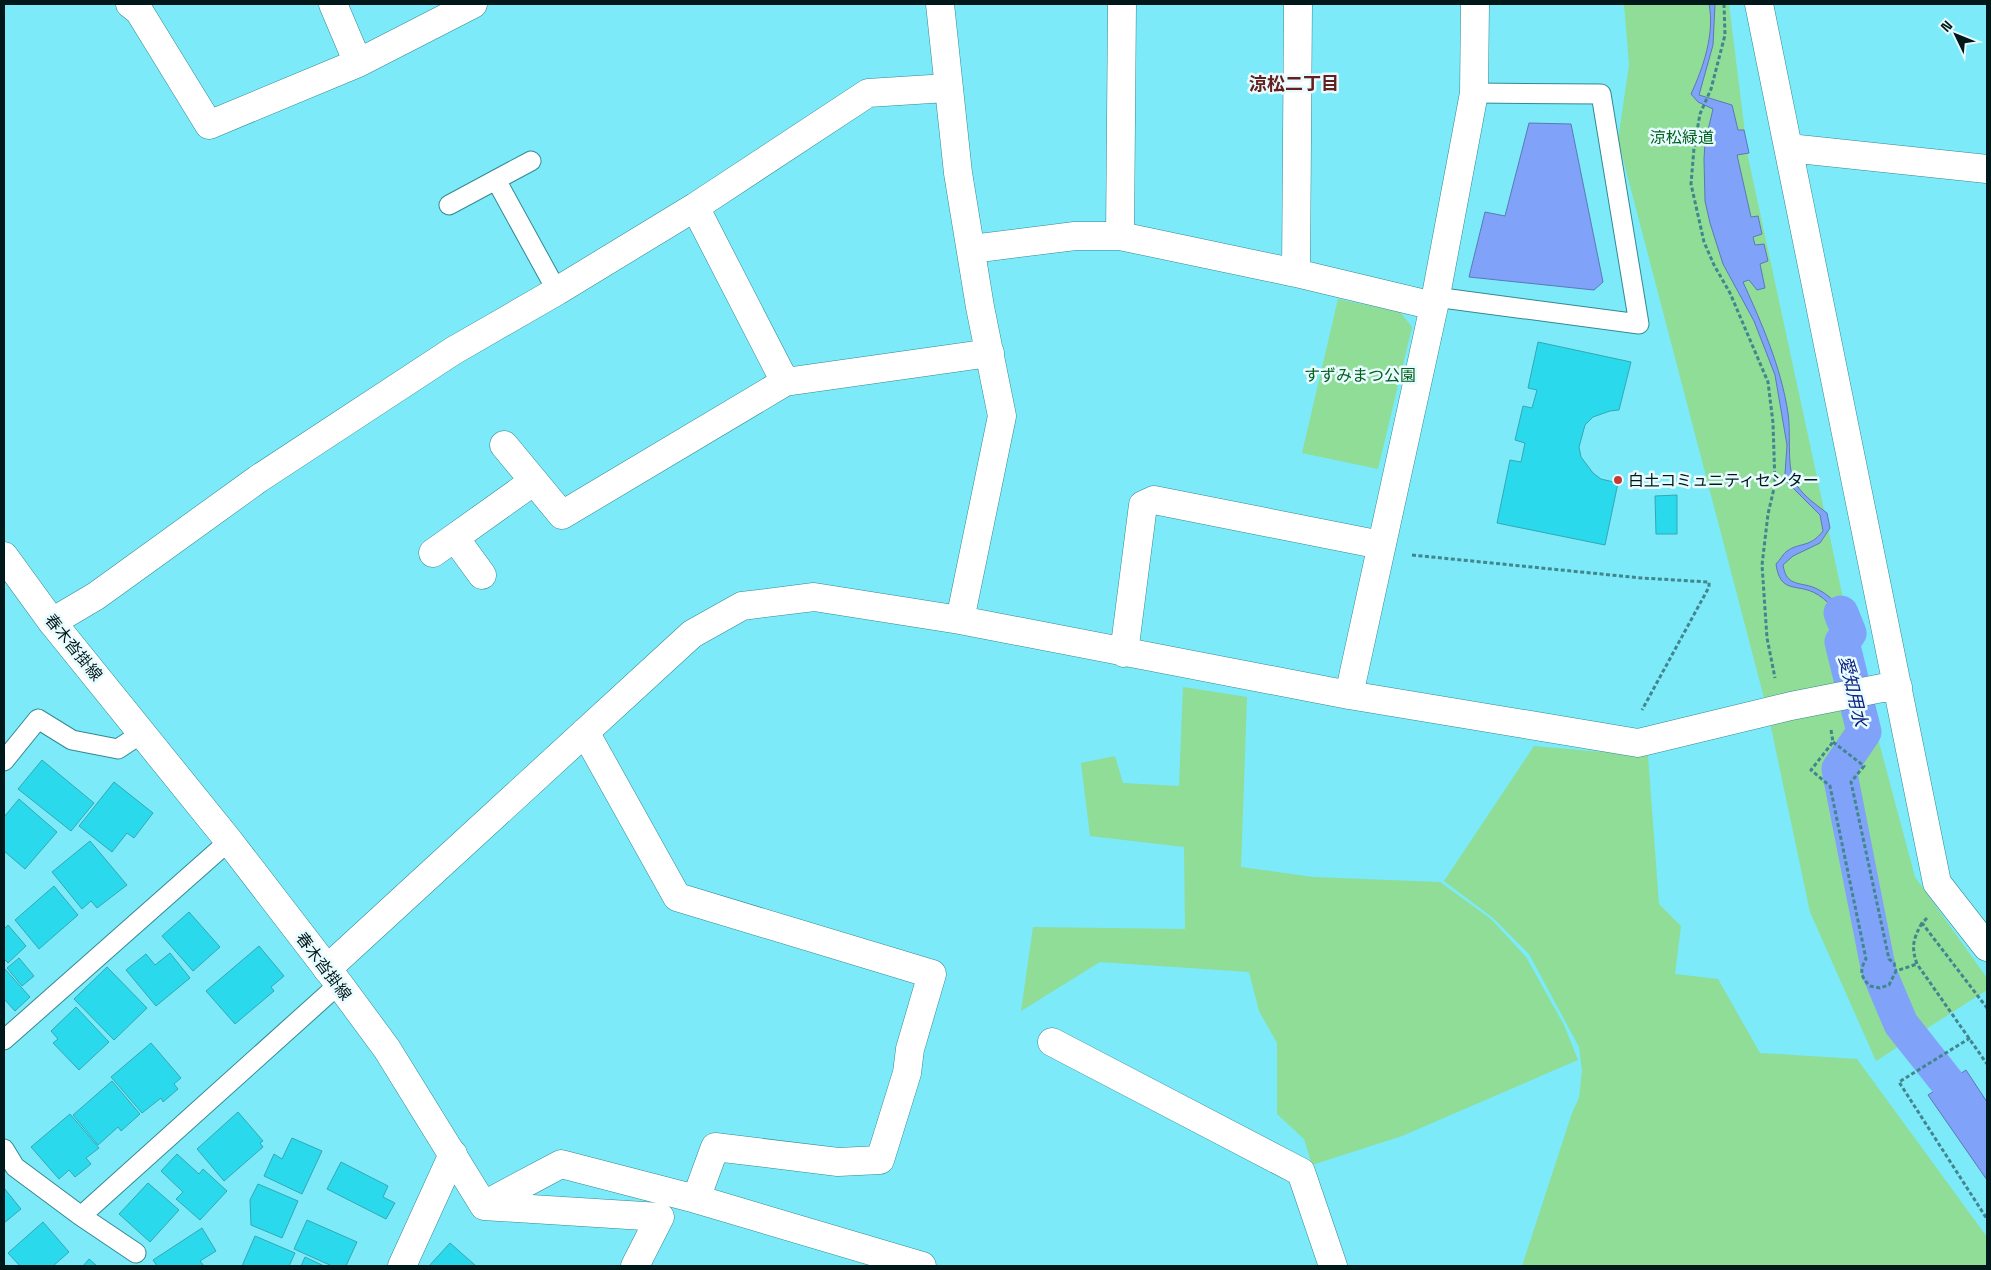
<svg xmlns="http://www.w3.org/2000/svg" width="1991" height="1270" viewBox="0 0 1991 1270" font-family="'Space Grotesk','Noto Sans JP',sans-serif">
<style>
.green{fill:#8fdd96}
.water{fill:#80a3f9;stroke:#5a79b6}
.lines{fill:none;stroke-linecap:round;stroke-linejoin:round}
.canal{stroke:#80a3f9;stroke-width:35}
.building{fill:#2bd9ec;stroke:#32a8b6}
.lane-casing{stroke:#338993;stroke-width:21}
.street-casing{stroke:#338993;stroke-width:29}
.secondary-casing{stroke:#338993;stroke-width:29}
.path{stroke:#41868f;stroke-width:3;stroke-dasharray:4 2.5;stroke-linecap:butt}
.lane{stroke:#fff;stroke-width:19}
.street{stroke:#fff;stroke-width:28}
.secondary{stroke:#fff;stroke-width:28}
.poi-dot{fill:#c73935;stroke:#e8fbfe;stroke-width:2}
.labels{text-anchor:middle;stroke-width:5;stroke-linejoin:round;paint-order:stroke}
.park-label{font-size:16px;fill:#00601c;stroke:#e8fbfe}
.poi-label{font-size:16px;fill:#01181b;stroke:#e8fbfe;text-anchor:start}
.street-label{font-size:16px;fill:#01181b;stroke:#e8fbfe}
.neighbourhood-label{font-size:18px;font-weight:bold;fill:#65201d;stroke:#e8fbfe}
.water-label{font-size:18px;font-style:italic;fill:#0d2082;stroke:#e8fbfe}
</style>
<rect width="100%" height="100%" fill="#7ceaf8"/>
<path class="green" d="M1624,4h105l19,153 106,492 61,228 72,101v12l-111,71 -66,-149 -42,-199 -150,-573 11,-75z
M1338,299l62,13 12,15 -34,142 -76,-16z
M1183,687l64,10 -6,170 72,10 127,5 51,37 35,38 38,68 14,35 -176,76 -90,29 -8,-26 -27,-25v-71l-18,-32 -10,-39 -149,-10 -79,49 12,-84 152,2 -1,-82 -94,-11 -9,-73 34,-7 8,27 56,3z
M1534,746l114,10 11,148 22,22 -6,48 43,5 42,74 97,6 130,178v29h-465l50,-153 7,-15 3,-28 -3,-23 -50,-93 -36,-36 -49,-37z"/>
<path class="water" d="M1709,4h6l-2,41 -14,50 33,10 6,25h6l5,23 -12,2 14,62 7,-1 4,18 -9,3 2,8 9,-1 4,17 -8,3 5,24 -8,2 -8,-10 -6,2c19,42 38,85 45,131 3,17 -1,51 5,65 6,15 21,25 34,35l3,15 -10,15 -27,13 -10,9c1,5 2,10 6,14 6,6 18,5 26,9 21,9 41,35 41,59l-9,8 -11,1 -10,-13 1,-8 12,-9 7,1c-8,-13 -18,-28 -33,-35 -18,-8 -33,1 -37,-28 4,-4 7,-10 11,-13 13,-9 23,-3 36,-20l-3,-16 -32,-32 -3,-9 2,-29 -12,-70 -21,-54 -31,-57 -13,-41 -5,-22 -1,-42 1,-16 8,-34 -15,-7 -7,-8c12,-26 24,-60 18,-90z
M1529,123l42,1 32,158 -9,8 -125,-13 16,-65 20,4z
M1966,1070l21,32v78l-59,-85z"/>
<g class="lines">
<path class="canal" d="M1841,613l8,20 -7,9 22,90 -25,37 40,203 22,52 46,58 40,59"/>
</g>
<path class="building" d="M1538,342l93,20 -12,48 -9,1 -17,6 -8,8 -6,22 2,10 12,16 8,6 17,4 -13,62 -108,-22 13,-63 11,2 4,-19 -10,-3 8,-34 9,2 5,-18 -9,-2z
M1677,495v39h-21l-1,-38z
M42,760l52,43 -23,28 -53,-42z
M114,782l39,31 -19,25 -7,-5 -15,19 -33,-26z
M19,799l38,33 -32,37 -21,-18v-34z
M90,841l37,44 -30,23 -6,-7 -9,8 -30,-37z
M54,886l24,29 -39,34 -24,-29z
M189,912l31,35 -27,24 -31,-35z
M8,925l18,21 -18,17 -4,-4v-30z
M259,946l25,30 -13,11 3,4 -39,33 -29,-33z
M170,953l20,25 -34,28 -30,-36 20,-16 9,11z
M19,958l15,18 -12,10 -15,-18z
M107,967l40,41 -33,32 -40,-41z
M4,968l26,29 -15,14 -11,-12z
M76,1007l33,35 -30,28 -26,-27 5,-4 -7,-8z
M151,1043l30,35 -7,6 4,5 -15,13 -2,-4 -19,15 -31,-36z
M112,1081l28,33 -19,17 -3,-4 -20,18 -25,-30z
M238,1112l25,29 -3,2 3,4 -39,34 -27,-32z
M70,1114l29,34 -13,10 5,6 -16,13 -6,-7 -10,9 -28,-32z
M292,1138l30,13 -20,43 -38,-18 10,-22 8,5z
M177,1154l22,20 4,-5 24,22 -27,29 -24,-21 7,-7 -22,-21z
M341,1162l47,24 -5,11 12,6 -9,16 -59,-30z
M148,1183l31,27 -29,32 -31,-28z
M258,1184l40,17 -16,37 -31,-13 -1,-25z
M4,1188l17,21 -17,14z
M307,1220l50,22 -11,24h-14l-38,-17z
M43,1222l26,30 -16,14h-33l-12,-13z
M202,1228l14,23 -16,10 4,5h-47l-4,-6z
M255,1236l40,17 -6,13h-47z
M450,1243l26,23h-47z
M305,1257l19,9h-23z
M89,1259l8,7h-14z"/>
<g class="lines">
<g class="lane-casing">
<path id="lane" d="M496,180l61,111
M449,205l82,-44
M1435,297l204,27 -38,-230 -127,-1
M4,761l34,-42 34,21 46,9 24,-16
M4,1040l225,-199
M4,1149l11,18 66,49 258,-232
M81,1216l55,37"/>
</g>
<g class="street-casing">
<path id="street" d="M130,4l9,7 70,114 149,-62 115,-59
M333,4l25,59
M940,4l18,169 22,134 22,109 -42,204
M1759,4l178,879 50,64
M1789,148l198,21
M695,207l90,175
M1120,236l2,-232
M972,249l103,-13h45l176,37 138,33
M1296,273l2,-269
M504,445l58,70 223,-133 205,-29
M455,538l27,37
M433,553l101,-72
M52,622l44,-26 162,-117 195,-128 104,-60 138,-84 173,-114 79,-5
M1124,653l19,-148 11,-5 227,45
M1349,695l85,-389 40,-213 1,-89
M585,732l92,165 255,77 -22,75 -3,24 -27,87 -42,2 -123,-15 -19,52
M327,969l365,-335 50,-28 72,-9 146,23 389,75 289,48 153,-37 91,-18 16,-1
M1052,1042l249,130 32,94
M484,1205l77,-41 135,35 226,67
M402,1266l51,-112"/>
</g>
<g class="secondary-casing">
<path id="secondary" d="M4,556l48,66 177,219 110,143 48,65 97,157 176,11 -25,49"/>
</g>
<path class="path" d="M1724,4l1,31 -14,54 -11,25 -6,34 -3,36 13,58 10,23 16,28 38,89 5,41 2,61 -7,30 -6,51 5,73 8,40
M1412,555l229,23 68,4v5l-67,123
M1831,730l2,12 -22,28 19,16 36,173c-7,12 -5,18 4,27l10,2 9,-3 7,-14 21,-7
M1833,742l31,24 -13,16 38,177 5,4 2,8
M1927,918l-5,5 65,85
M1922,923c-9,16 -11,24 -5,41l70,100
M1970,1038l-71,44 88,137"/>
<use href="#lane" class="lane"/>
<use href="#street" class="street"/>
<use href="#secondary" class="secondary"/>
</g>
<circle class="poi-dot" cx="1618" cy="480" r="5"/>
<g class="labels">
<g class="park-label">
<text x="1682" y="143">涼松緑道</text>
<text x="1360" y="381">すずみまつ公園</text>
</g>
<g class="poi-label">
<text x="1628" y="486">白土コミュニティセンター</text>
</g>
<g class="street-label">
<text transform="translate(74 647) rotate(51)" y="6">春木沓掛線</text>
<text transform="translate(324 966) rotate(53)" y="6">春木沓掛線</text>
</g>
<g class="neighbourhood-label">
<text x="1294" y="90">涼松二丁目</text>
</g>
<g class="water-label">
<text transform="translate(1853 691) rotate(77)" y="6">愛知用水</text>
</g>
</g>
<rect width="1991" height="1270" fill="none" stroke="#01181b" stroke-width="10"/>
<g transform="translate(1956 35) rotate(313)" stroke="#e8fbfe" stroke-width="4" paint-order="stroke">
<path d="M0-4L9 19L0 12L-9 19Z" fill="#01181b"/>
<text y="-8" font-size="14" font-weight="bold" text-anchor="middle" fill="#01181b">N</text>
</g>
</svg>
